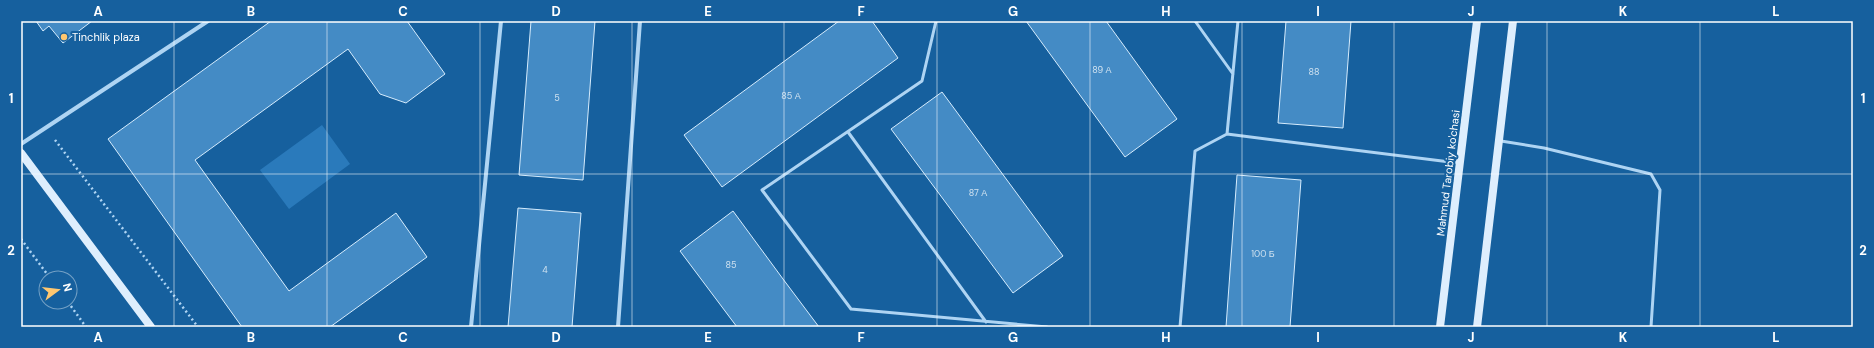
<svg xmlns="http://www.w3.org/2000/svg" width="1874" height="348" viewBox="0 0 1874 348" font-family="'DM Sans',sans-serif">
<style>
.green{fill:#2a7abb}
.building{fill:#448bc5;stroke:#d6ecfd}
.lines{fill:none;stroke-linecap:round;stroke-linejoin:round}
.path{stroke:#aed4f3;stroke-width:2.5;stroke-dasharray:2 3;stroke-linecap:butt}
.lane{stroke:#aed4f3;stroke-width:3}
.street{stroke:#aed4f3;stroke-width:4}
.secondary{stroke:#deeefd;stroke-width:8}
.grid{fill:none;stroke:#fff;stroke-width:1;stroke-opacity:0.55}
.poi-dot{fill:#ffc770;stroke:#16609e;stroke-width:1.5}
.labels{text-anchor:middle;stroke-width:4;stroke-linejoin:round;paint-order:stroke}
.number-label{font-size:9px;fill:#d0e2f0}
.poi-label{font-size:11px;fill:#fff;stroke:#16609e;text-anchor:start}
.street-label{font-size:11px;fill:#fff;stroke:#16609e}
.neatline{fill:none;stroke:#fff;stroke-width:1.5}
.grid-label{font-size:13px;text-anchor:middle;font-weight:bold;fill:#fff}
</style>
<rect width="100%" height="100%" fill="#16609e"/>
<path class="green" d="M322,125l28,39 -61,45 -29,-39z"/>
<path class="building" d="M36,21h56l-29,22 -14,-17 -6,5z
M271,21h136l38,53 -39,29 -26,-9 -32,-45 -153,111 94,131 107,-78 31,44 -97,70h-88l-134,-188z
M531,21h64l-12,159 -64,-5z
M839,21h33l26,37 -176,129 -38,-52z
M1026,21h80l71,98 -52,38z
M1286,21h65l-8,107 -65,-5z
M942,92l121,164 -50,37 -122,-164z
M1237,175l64,5 -11,147h-64z
M518,208l63,5 -9,114h-64z
M733,211l50,68 36,48h-82l-57,-76z"/>
<g class="lines">
<path class="path" d="M55,140l143,187
M21,239l29,39
M68,302l18,25"/>
<path class="lane" d="M936,21l-14,60 -160,109 89,119 196,18
M1195,21l38,53
M848,132l138,190
M1227,134l231,29
M1501,141l43,7 107,26 9,16 -9,137
M1180,327l15,-176 32,-17 11,-113"/>
<path class="street" d="M21,144l187,-123
M471,327l30,-306
M618,327l22,-306"/>
<path class="secondary" d="M21,153l130,174
M1440,327l37,-306
M1477,327l36,-306"/>
</g>
<path class="grid" d="M174,21v306M327,21v306M480,21v306M632,21v306M784,21v306M937,21v306M1090,21v306M1242,21v306M1394,21v306M1547,21v306M1700,21v306M21,174h1832"/>
<circle class="poi-dot" cx="64" cy="37" r="4"/>
<g class="labels">
<g class="number-label">
<text x="1102" y="73">89 А</text>
<text x="1314" y="75">88</text>
<text x="791" y="99">85 А</text>
<text x="557" y="101">5</text>
<text x="978" y="196">87 А</text>
<text x="1263" y="257">100 Б</text>
<text x="731" y="268">85</text>
<text x="545" y="273">4</text>
</g>
<g class="poi-label">
<text x="72" y="41">Tinchlik plaza</text>
</g>
<g class="street-label">
<text transform="translate(1448 173) rotate(-83)" y="4">Mahmud Tarobiy ko'chasi</text>
</g>
</g>
<rect width="1874" height="348" fill="none" stroke="#16609e" stroke-width="44"/>
<g transform="translate(58 290) rotate(75)"><circle r="19" fill="#16609e" stroke="#73a0c5"/>
<path d="M0-3L7 15L0 10L-7 15Z" fill="#ffc770"/>
<text y="-6" font-size="11" font-weight="bold" text-anchor="middle" fill="#ffffff">N</text>
</g>
<rect x="22" y="22" width="1830" height="304" class="neatline"/>
<g class="grid-label">
<text x="98" y="16">A</text>
<text x="251" y="16">B</text>
<text x="403" y="16">C</text>
<text x="556" y="16">D</text>
<text x="708" y="16">E</text>
<text x="861" y="16">F</text>
<text x="1013" y="16">G</text>
<text x="1166" y="16">H</text>
<text x="1318" y="16">I</text>
<text x="1471" y="16">J</text>
<text x="1623" y="16">K</text>
<text x="1776" y="16">L</text>
<text x="11" y="103">1</text>
<text x="1863" y="103">1</text>
<text x="11" y="255">2</text>
<text x="1863" y="255">2</text>
<text x="98" y="342">A</text>
<text x="251" y="342">B</text>
<text x="403" y="342">C</text>
<text x="556" y="342">D</text>
<text x="708" y="342">E</text>
<text x="861" y="342">F</text>
<text x="1013" y="342">G</text>
<text x="1166" y="342">H</text>
<text x="1318" y="342">I</text>
<text x="1471" y="342">J</text>
<text x="1623" y="342">K</text>
<text x="1776" y="342">L</text>
</g>
</svg>
